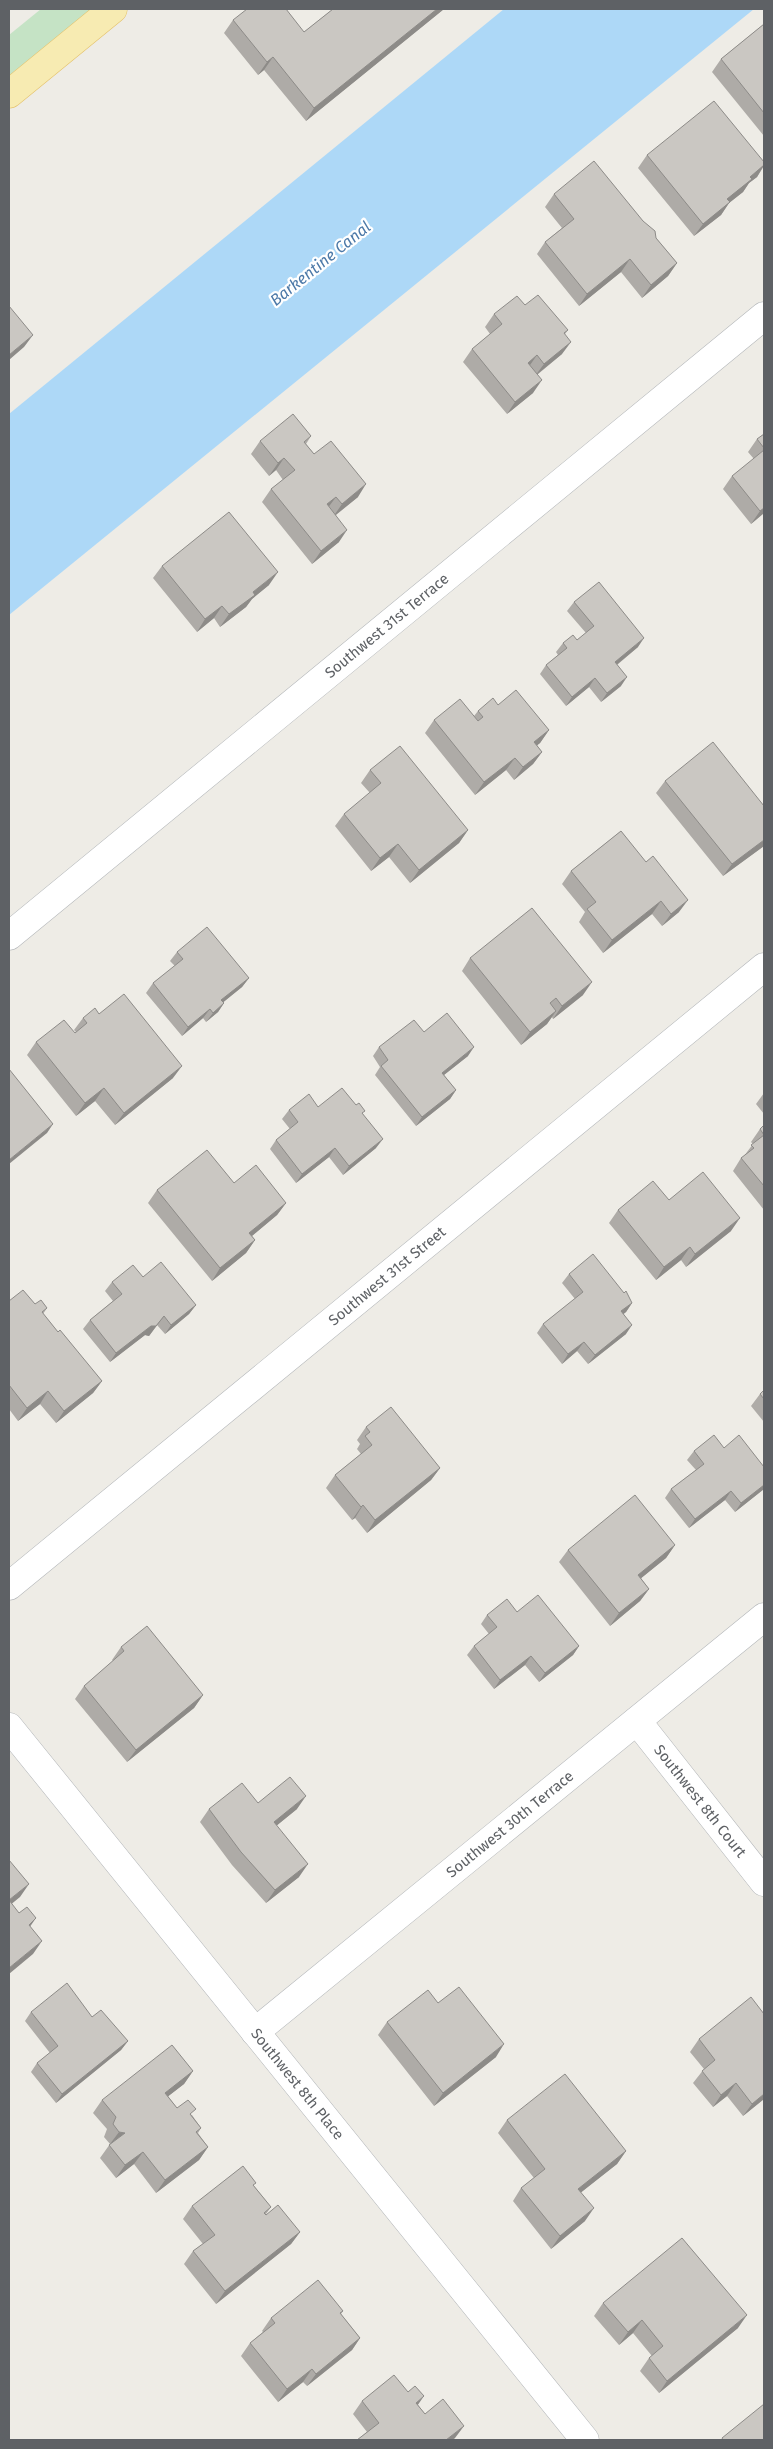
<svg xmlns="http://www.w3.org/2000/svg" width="773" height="2449" viewBox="0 0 773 2449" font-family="'Fira Sans',sans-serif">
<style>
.green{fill:#c5e3c5}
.water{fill:#add8f7}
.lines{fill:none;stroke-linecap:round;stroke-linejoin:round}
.minor-casing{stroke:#b3b6b9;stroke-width:29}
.major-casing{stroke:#e4c169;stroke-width:29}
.minor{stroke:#fff;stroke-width:28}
.major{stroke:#f7ebb2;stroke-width:28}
.wall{fill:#aeaba7}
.shaded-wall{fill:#8d8b88}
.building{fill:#cac7c2;stroke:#8d8b88}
.labels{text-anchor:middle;stroke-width:4.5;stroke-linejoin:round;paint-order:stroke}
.street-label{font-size:15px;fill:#5e6165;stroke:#fff}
.water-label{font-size:16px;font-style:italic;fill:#4c79a8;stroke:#fff}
</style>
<rect width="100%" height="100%" fill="#eeece6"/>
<path class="green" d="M41,9h50l-82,67v-41z"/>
<path class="water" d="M504,9h250l-745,606v-201z"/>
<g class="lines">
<g class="minor-casing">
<g id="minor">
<path id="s1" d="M9,936l755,-620"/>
<path id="s2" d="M9,1586l755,-619"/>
<path id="s3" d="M637,1721l127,161"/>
<path id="s4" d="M9,1727l576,713"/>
<path id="s5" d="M255,2032l509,-415"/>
</g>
</g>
<g class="major-casing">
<path id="major" d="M9,94l104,-85"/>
</g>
<use href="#minor" class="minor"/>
<use href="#major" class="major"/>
</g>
<path class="wall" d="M333,9h111l-138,112 -42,-51 -6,5 -34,-42 9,-13 71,12z
M764,24v112l-52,-64 9,-13z
M647,155l117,7v4l-7,11 -8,6 -6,9 -14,11 -8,12 -27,21 -56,-68z
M554,194l102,44 21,25 -9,13 -26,22 -21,-26 -42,34 -42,-52 8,-12 17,-14 -17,-21z
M525,305l43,25 -3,4 -3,20 -25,21 -4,18 -26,21 -44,-52 9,-13 18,-15 -5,-7 9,-13z
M764,434v79l-13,11 -28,-35 9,-13 22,-17 -6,-7 9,-13z
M311,436l-5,8 8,10 44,43 -22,18 3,27 -27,22 -50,-62 9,-13 12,-9 -7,-10 -7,6 -18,-22 9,-13z
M162,566l107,19 -17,14 -6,8 -26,20 -6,-9 -17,14 -44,-54z
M574,602l64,45 -21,18 4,21 -20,16 -12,-15 -23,19 -26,-32 6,-9 12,-10 -2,-3 7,-9 14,-3 9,-7 -19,-22z
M498,705l51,25 -9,13 -3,2 5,7 -9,12 -19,16 -8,-10 -31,25 -50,-62 9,-13 40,-4 4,-5z
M370,770l98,60 -9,13 -49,40 -21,-26 -18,14 -36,-45 9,-12 26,-21 -9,-10z
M665,781l99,65 -41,30 -67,-83z
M621,831l58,81 -17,14 -10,-12 -49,39 -24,-31 6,-10 -23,-28 9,-13z
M177,952l72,26 -7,9 -19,15 1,1 -6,9 -12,10 -3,-4 -21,18 -36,-43 7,-10 22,-17 -5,-5z
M470,958l113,37 -30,24 -1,-2 -5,7 -26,21 -59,-74z
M99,1014l74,64 -58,47 -20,-24 -19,15 -49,-61 9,-13 39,-9 1,-1 -2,-2 9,-12z
M424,1032l44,24 -24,19 12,15 -6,9 -34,27 -41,-51 5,-8 -7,-11 6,-9z
M764,1093v21l-8,-10z
M318,1107l45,7 13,34 -33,27 -14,-18 -33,26 -26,-34 6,-9 14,-11 -8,-10 7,-9z
M764,1125v85l-31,-39 8,-13 3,-2 9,-12 -2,-2 9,-13z
M234,1183l52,20 -9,12 -25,21 3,4 -9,13 -34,28 -64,-78 9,-13z
M669,1200l62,31 -45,36 -5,-7 -25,20 -47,-57 9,-13z
M569,1274l63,29 -6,9 -3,2 3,20 -38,30 -11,-13 -15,13 -25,-31 6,-9 32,-25 -13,-16z
M143,1277l53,28 -7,9 -24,20 -8,-9 -8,11 -4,-1 -35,27 -27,-33 7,-9 23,-19 -8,-10 7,-9z
M9,1301l26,3 12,4 -4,6 15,18 44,49 -9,12 -37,30 -16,-19 -22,17 -9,-12z
M764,1390v32l-13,-16 9,-12z
M366,1427l74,41 -9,12 -64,53 -12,-15 -3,2 -26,-32 9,-13 26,-21 -4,-5 3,-5 -3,-4z
M724,1448l40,19v22l-29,23 -10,-12 -36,28 -24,-30 6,-9 25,-19 -9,-10 7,-9z
M675,1545l-9,13 -25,20 8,11 -9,12 -30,25 -51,-64 9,-12z
M517,1612l62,34 -6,9 -34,27 -14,-17 -31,24 -27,-34 7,-9 15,-12 -8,-10 6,-9z
M121,1647l82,48 -9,13 -67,54 -52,-63 9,-13 29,-25 -1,-1z
M258,1803l39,6 -21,17 23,51 -33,26 -34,-38 -32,-43 9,-13z
M31,2012l61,5 36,24 -7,9 -65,53 -25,-31 6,-9 13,-10 -25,-32z
M387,2022l109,35 -62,49 -56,-71z
M699,2039l65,60 -21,17 -16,-20 -14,11 -20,-24 11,-14 -14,-17z
M193,2071l-9,13 -16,12 9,12 15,7 9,13 -3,5 10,14 -9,13 -43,33 -22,-29 -18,14 -16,-20 10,-14 -6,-7 3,-8 -14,-16 9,-13z
M507,2120l119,31 -9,13 -36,28 4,29 -34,28 -38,-48 8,-13 13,-10 -36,-45z
M254,2186l17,21 -5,7 34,18 -9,12 -75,60 -32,-40 9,-13 10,-7 -20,-25 9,-13z
M603,2303l135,25 -79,65 -19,-22 9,-13 3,-2 -19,-23 -14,12 -25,-29z
M343,2311l-2,3 19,24 -8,12 -45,36 -4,-4 -25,20 -37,-46 9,-13 13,-11 -1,-1 9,-13z
M362,2401l56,4 7,9 30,24 -3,2h-95l10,-8 -14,-18z"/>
<path class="shaded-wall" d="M437,9h7l-138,112 8,-13z
M273,57l-9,13 -6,5 9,-13z
M764,165l-7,12 -8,6 -6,9 -14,11 -8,12 -27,21 9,-12 24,-25 23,-22z
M630,259l-9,13 -42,34 8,-12z
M677,263l-9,13 -26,22 9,-13z
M33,335l-9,12 -15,13v-5z
M571,342l-9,12 -27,22 9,-12z
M537,355l-9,13v-5z
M542,380l-9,13 -26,21 8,-12z
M284,458l-8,12 -7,6 9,-13z
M366,484l-8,13 -25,20 9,-13z
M336,497l-9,12v-5z
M764,508v5l-13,11 9,-13z
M347,530l-8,12 -27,22 9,-13z
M278,572l-9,13 -17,14 -6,8 -26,20 9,-13 24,-22z
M222,606l-8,12 -17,14 8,-13z
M644,638l-6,9 -29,24 6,-9z
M627,677l-6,9 -20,16 6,-9z
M595,678l-6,9 -23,19 6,-9z
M549,730l-9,13 -15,12 9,-13z
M542,752l-9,12 -19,16 9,-13z
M515,758l-9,12 -31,25 9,-13z
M468,830l-9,13 -49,40 9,-13z
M764,840v6l-41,30 9,-12z
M398,844l-9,13 -18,14 9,-13z
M688,900l-9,12 -17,14 9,-12z
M661,901l-9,13 -49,39 9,-13z
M249,978l-7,9 -27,22 6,-9z
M592,982l-9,13 -30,24 9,-13z
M224,1003l-6,9 -12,10 7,-9z
M210,1009l-7,9 -21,18 6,-9z
M556,1011l-9,13 -26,21 9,-13z
M474,1047l-6,9 -33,26 7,-9z
M182,1066l-9,12 -58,47 9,-12z
M104,1088l-9,13 -19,15 9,-13z
M456,1090l-6,9 -34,27 6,-9z
M53,1124l-6,9 -38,31v-4z
M383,1139l-7,9 -33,27 6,-9z
M335,1148l-6,9 -33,26 6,-9z
M286,1203l-9,12 -36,30 8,-12z
M740,1218l-9,13 -45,36 9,-13z
M255,1240l-9,13 -34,28 8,-13z
M690,1247l-9,13 -25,20 8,-13z
M632,1303l-6,9 -11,9 6,-10z
M196,1305l-7,9 -24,20 6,-9z
M164,1316l-15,20 -4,-1 -35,27 6,-9z
M632,1325l-6,9 -38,30 7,-9z
M584,1342l-7,9 -15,13 6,-10z
M102,1381l-9,12 -37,30 8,-12z
M48,1391l-8,13 -22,17 9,-13z
M440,1468l-9,12 -64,53 8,-13z
M764,1485v4l-29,23 6,-9z
M731,1491l-6,9 -36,28 6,-9z
M363,1505l-8,13 -3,2 9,-13z
M675,1545l-9,13 -37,30 9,-13z
M649,1589l-9,12 -30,25 9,-13z
M579,1646l-6,9 -34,27 6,-9z
M531,1656l-6,9 -31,24 6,-9z
M203,1695l-9,13 -67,54 9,-12z
M306,1796l-9,13 -32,26 9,-13z
M308,1864l-9,13 -33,26 9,-13z
M29,1884l-9,13 -11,9v-6z
M36,1918l-9,13 2,-6z
M42,1941l-9,13 -24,20v-6z
M128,2041l-7,9 -65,53 6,-9z
M504,2044l-8,13 -62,49 9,-13z
M193,2071l-9,13 -27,21 8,-12z
M736,2083l-9,13 -14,11 8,-12z
M764,2094v5l-21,17 9,-12z
M119,2132l6,1 -15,11z
M208,2147l-9,13 -43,33 9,-13z
M626,2151l-9,13 -48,38 9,-13z
M143,2152l-9,12 -18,14 9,-13z
M594,2208l-9,13 -34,28 9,-13z
M300,2232l-9,12 -75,60 9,-13z
M747,2315l-9,13 -79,65 8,-12z
M642,2320l-9,13 -14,12 9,-13z
M360,2338l-8,12 -45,36 9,-12z
M312,2369l-9,13 -25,20 9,-13z
M424,2396l-9,13 1,-6z
M464,2426l-9,12 -3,2h-6z"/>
<path class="building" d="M247,9h39l18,23 29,-23h104l-123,99 -41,-51 -6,5 -34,-42z
M764,24v89l-43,-54z
M714,101l50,61v3l-14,12 2,2 -25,20 3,3 -27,22 -56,-69z
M594,161l49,60 12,10 1,7 21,25 -26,22 -21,-26 -43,35 -42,-52 29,-23 -20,-25z
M538,295l30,35 -4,3 7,9 -27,22 -7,-9 -9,8 14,17 -27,22 -43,-53 30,-25 -8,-10 23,-18 8,9z
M9,306l24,29 -24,20z
M293,414l18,22 -7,6 10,12 17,-13 35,43 -24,20 -6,-7 -9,7 20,26 -26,21 -50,-62 24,-19 -11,-12 -6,5 -18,-22z
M764,434v14l-7,-9z
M764,450v58l-4,3 -28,-35z
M229,512l49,60 -25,20 2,3 -26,19 -7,-8 -17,13 -43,-53z
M599,582l45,56 -29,24 12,15 -20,16 -12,-15 -23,19 -26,-32 21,-17 -4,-5 10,-8 4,5 17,-14 -20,-24z
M516,690l33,40 -15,12 8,10 -19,15 -8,-9 -31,24 -50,-62 26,-21 18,22 5,-4 -5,-6 15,-13 5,7z
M713,742l51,64v34l-32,24 -67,-83z
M400,746l68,84 -49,40 -21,-26 -18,14 -36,-44 37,-31 -11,-13z
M621,831l25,31 7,-6 35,44 -17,14 -10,-13 -49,39 -25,-31 9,-7 -25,-31z
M532,908l60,74 -30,24 -6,-8 -6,5 6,8 -26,21 -60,-74z
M207,927l42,51 -28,22 3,3 -11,10 -3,-4 -22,18 -35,-44 30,-24 -6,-7z
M124,994l58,72 -58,47 -20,-25 -19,15 -49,-61 28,-22 11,13 12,-10 -4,-5 12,-10 4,6z
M447,1013l27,34 -32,26 14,17 -34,27 -41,-51 7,-6 -9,-13 35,-27 10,12z
M9,1069l44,55 -44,36z
M342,1088l14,17 3,-2 6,8 -3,2 21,26 -34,27 -14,-18 -33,26 -26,-34 22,-18 -9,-12 20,-16 9,13z
M764,1125v10l-4,-6z
M764,1135v51l-23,-28 13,-10 -3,-3z
M207,1150l27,33 22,-18 30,38 -37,30 6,7 -35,28 -63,-78z
M703,1172l37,46 -45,36 -5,-7 -26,20 -46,-57 35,-29 16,19z
M593,1254l31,39 2,-2 6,12 -11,8 11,14 -37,30 -11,-13 -16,12 -25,-30 40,-32 -14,-18z
M161,1262l35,43 -25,20 -7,-9 -8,10h-5l-35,27 -26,-33 32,-26 -10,-12 21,-17 10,12z
M23,1290l12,14 6,-4 6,8 -5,4 16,20 2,-2 42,51 -38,30 -16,-20 -21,17 -18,-23v-84z
M764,1390v9l-4,-5z
M391,1407l49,61 -65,52 -12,-15 -2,2 -26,-32 37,-30 -7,-9 5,-4 -4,-5z
M714,1435l10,13 15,-13 25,32v18l-23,18 -10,-12 -36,28 -24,-30 33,-25 -10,-13z
M635,1495l40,50 -37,30 11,14 -30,24 -51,-63z
M538,1595l41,51 -34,27 -14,-17 -31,24 -26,-34 23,-19 -10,-12 20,-16 10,13z
M147,1626l56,69 -67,55 -52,-64 40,-35 -3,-4z
M290,1777l16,19 -32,26 34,42 -33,26 -34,-38 -32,-43 33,-26 16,20z
M9,1860l20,24 -20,16 10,13 8,-6 9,11 -7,7 13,16 -33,27z
M67,1983l25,34 9,-7 27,31 -66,53 -25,-31 21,-17 -27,-34z
M459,1987l45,57 -61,49 -56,-71 41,-32 10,13z
M751,1997l13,17v80l-12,10 -16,-21 -15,12 -19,-24 13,-11 -16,-21z
M172,2045l21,26 -28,22 12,15 11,-8 8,9 -6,5 11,14 -5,4 12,15 -43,33 -22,-28 -18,13 -16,-20 16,-12 -6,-1 -6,-8 3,-7 -14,-17z
M565,2074l61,77 -48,38 16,19 -34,28 -39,-48 24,-19 -38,-49z
M243,2166l13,17 -3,2 18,22 -7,6 2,2 12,-10 22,27 -75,59 -32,-40 22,-16 -23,-29z
M682,2238l65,77 -80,66 -18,-23 14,-12 -21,-26 -14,12 -25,-29z
M318,2280l25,31 -3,2 20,25 -44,36 -4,-5 -25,20 -37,-46 25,-20 -4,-5z
M394,2375l14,17 7,-6 9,10 -8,7 9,11 18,-15 21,27 -18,14h-89l22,-17 -17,-22z
M764,2404v36h-41l-1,-2z"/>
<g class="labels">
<g class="street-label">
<text dy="5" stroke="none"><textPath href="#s1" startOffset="489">Southwest 31st Terrace</textPath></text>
<text dy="5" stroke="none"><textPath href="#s2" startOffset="489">Southwest 31st Street</textPath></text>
<text dy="5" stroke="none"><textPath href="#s3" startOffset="102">Southwest 8th Court</textPath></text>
<text dy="5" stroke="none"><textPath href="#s5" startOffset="329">Southwest 30th Terrace</textPath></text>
<text dy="5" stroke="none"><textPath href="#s4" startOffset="459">Southwest 8th Place</textPath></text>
</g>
<g class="water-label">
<text transform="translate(320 263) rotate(-39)" y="6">Barkentine Canal</text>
</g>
</g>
<rect width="773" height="2449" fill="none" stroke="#5e6165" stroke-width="20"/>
</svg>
